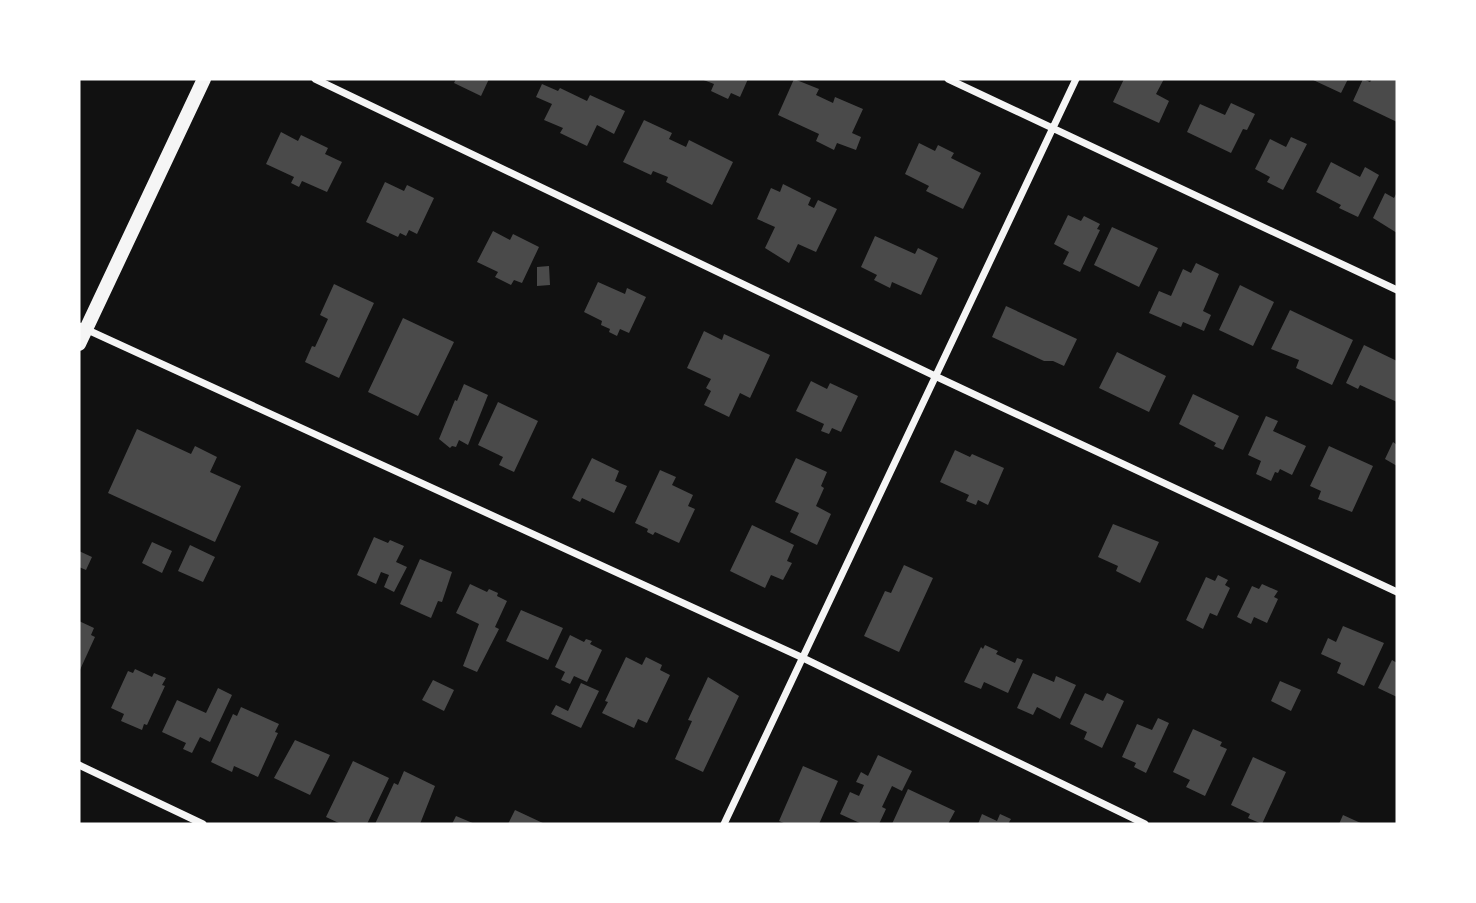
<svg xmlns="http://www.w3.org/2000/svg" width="1476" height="903" viewBox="0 0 1476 903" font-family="Jost,sans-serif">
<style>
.building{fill:#4a4a4a}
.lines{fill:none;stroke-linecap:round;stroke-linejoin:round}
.minor{stroke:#f5f5f5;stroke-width:7}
.secondary{stroke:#f5f5f5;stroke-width:14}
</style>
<rect width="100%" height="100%" fill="#111"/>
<path class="building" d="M456,79h33l-8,17 -27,-13z
M701,79h47l-8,18 -9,-4 -3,6 -17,-8 3,-7z
M794,79l25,10 -3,6 17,8 2,-6 28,12 -11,24 9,4 -5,13 -19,-7 -3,7 -18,-9 3,-7 -41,-19z
M1124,79h40l-8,15 13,7 -10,22 -46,-21z
M1311,79h37l-7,14z
M1363,79l7,3 2,-3 25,1v42l-44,-21z
M542,84l16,7 2,-3 27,13 3,-6 35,16 -11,23 -17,-9 -10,21 -27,-13 3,-5 -19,-8 8,-16 -16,-7z
M1231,103l24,11 -8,16 -4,-1 -12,24 -44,-21 13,-28 25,11z
M644,120l28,13 -3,6 17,8 3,-7 44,22 -21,43 -46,-23 2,-5 -15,-6 -2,4 -28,-13z
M281,132l17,9 3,-6 27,13 -3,6 17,8 -15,30 -25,-11 -3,6 -8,-4 3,-6 -28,-13z
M1291,137l16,7 -24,46 -16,-8 3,-5 -15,-8 15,-30 16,8z
M919,143l16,8 3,-6 16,8 -3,5 30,15 -18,36 -37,-18 3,-5 -24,-12z
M1331,162l29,15 5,-10 14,8 -21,42 -19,-9 2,-3 -25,-13z
M385,182l19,9 3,-6 27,13 -17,36 -8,-4 -3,6 -6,-3 -2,4 -32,-15z
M783,184l28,14 -3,7 6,3 4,-8 19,9 -21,43 -18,-8 -9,19 -24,-15 10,-21 -18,-8 14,-31 9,4z
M1397,192v41l-24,-15 12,-25 9,5z
M1068,215l13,6 3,-5 16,8 -3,5 3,1 -20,42 -17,-8 6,-12 -15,-8z
M1112,227l46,21 -19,39 -45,-22z
M493,231l17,9 3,-6 26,13 -17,36 -8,-3 -3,5 -16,-8 3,-5 -21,-10z
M875,236l40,18 3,-6 20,10 -17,37 -29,-13 -2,6 -16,-8 3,-5 -16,-8z
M1196,263l23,11 -16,37 8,4 -7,16 -21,-9 -2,5 -32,-14 10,-22 12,5 12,-27 8,4z
M549,266l1,19 -13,1v-19z
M598,282l27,12 2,-6 19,9 -17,36 -9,-4 -3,7 -8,-4 1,-3 -9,-4 1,-4 -18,-9z
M334,284l40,19 -35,75 -34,-16 7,-16 3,1 13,-28 -8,-4z
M1240,285l34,17 -21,44 -34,-16z
M1006,306l71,33 -13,27 -11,-5h-9l-52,-24z
M1290,310l63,30 -21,45 -36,-17 3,-8 -28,-11z
M403,318l51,24 -36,74 -50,-24z
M704,331l18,9 2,-6 46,21 -20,43 -10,-5 -11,24 -25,-12 7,-14 -5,-3 5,-9 -24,-11z
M1364,345l33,16v41l-37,-17 -2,4 -12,-6z
M1117,352l49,24 -17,36 -50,-24z
M811,381l16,8 3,-6 28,13 -17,36 -9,-4 -3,6 -8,-3 3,-7 -28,-13z
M464,384l24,11 -20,50 -9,-5 -3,7 -4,-1 -2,2 -11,-9 16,-39 2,1z
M1193,394l46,22 -16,34 -9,-4 2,-3 -37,-19z
M498,402l40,19 -24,51 -15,-7 4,-8 -25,-12z
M1266,416l12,5 -5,10 33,15 -14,29 -12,-6 -2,4 -3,-1 -4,9 -15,-7 5,-13 -13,-6z
M137,429l54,25 4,-8 22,11 -7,15 31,14 -26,56 -107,-49z
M1393,442l4,3v21l-12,-7z
M1329,446l44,20 -21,46 -34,-13 3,-8 -11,-5z
M955,450l15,7 2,-3 32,14 -16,37 -10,-5 -2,5 -10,-4 3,-6 -29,-13z
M592,458l27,13 -4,10 12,5 -13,27 -32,-15 -2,4 -8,-4z
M796,458l31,14 -6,14 3,2 -8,18 15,8 -14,31 -27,-13 9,-19 -24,-11z
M660,470l16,7 -4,8 21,10 -5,11 7,3 -16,34 -24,-11 -2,3 -6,-3 1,-3 -13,-6z
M1113,524l46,18 -19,41 -24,-12 2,-5 -20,-9z
M752,525l42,20 -7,16 5,2 -9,17 -12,-5 -6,13 -35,-17z
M374,537l14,6 2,-3 14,6 -8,16 11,5 -13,25 -10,-5 5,-12 -8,-3 -5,12 -19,-9z
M152,542l20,9 -10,22 -20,-10z
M190,545l25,12 -12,25 -25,-11z
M79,551l13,6 -6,13 -7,-3z
M420,559l32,13 -10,30 -4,-1 -7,17 -31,-14z
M904,565l29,13 -34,74 -35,-16 21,-45 6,2z
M1218,575l10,5 -3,5 5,3 -13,28 -7,-3 -7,16 -17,-9 20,-43 9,4z
M470,584l17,8 2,-3 9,4 -1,3 10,5 -12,26 4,2 -22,43 -14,-6 16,-42 -23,-11z
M1262,584l16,7 -4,6 4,2 -11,24 -13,-6 -3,7 -14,-7 15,-31 7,3z
M521,610l42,18 -15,32 -42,-19z
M79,621l15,7 -3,7 4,2 -16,35z
M1343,626l41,17 -20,43 -27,-13 4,-10 -20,-9 7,-16 8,4z
M570,635l14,7 2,-3 6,2 -2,3 12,6 -15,32 -13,-6 -4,8 -9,-4 4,-8 -10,-5z
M985,645l13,6 -2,3 19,9 2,-5 6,2 -15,33 -24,-11 -3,7 -17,-7 17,-35 2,2z
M626,657l16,8 4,-8 16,8 -2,5 10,5 -23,48 -9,-4 -4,9 -32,-15 6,-11 -3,-1z
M1392,660l5,3v34l-19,-9z
M135,669l17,8 2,-4 12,5 -4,7 3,1 -18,39 -3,-1 -2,6 -21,-9 3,-7 -13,-6 17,-37 5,2z
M1033,673l21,9 2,-6 20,9 -16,34 -23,-12 -4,8 -16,-7z
M708,677l31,19 -36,76 -28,-13 17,-38 -4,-1z
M433,680l21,10 -10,21 -22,-11z
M1280,681l21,9 -10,21 -20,-10z
M581,683l18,8 -18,37 -30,-14 5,-9 12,6z
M218,688l14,7 -22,47 -10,-5 -8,16 -9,-4 3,-6 -24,-11 15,-32 29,13z
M1085,693l18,8 4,-8 17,8 -22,47 -18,-9 3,-7 -17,-8z
M241,707l38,17 -4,8 3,1 -20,44 -24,-11 -2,6 -21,-10 22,-48 4,2z
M1158,718l11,5 -23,50 -12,-6 2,-4 -14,-6 15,-33 15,6z
M1193,729l29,13 -2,4 7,3 -22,47 -19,-9 4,-7 -17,-8z
M295,740l35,15 -20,40 -36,-17z
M878,755l34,16 -10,20 -10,-5 -10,21 4,2 -7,15h-17l-22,-10 10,-22 9,4 5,-11 -8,-3 5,-10 7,4z
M1253,757l33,15 -24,52 -14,-6 2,-4 -19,-9z
M353,761l36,17 -22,46h-26l-15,-7z
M803,766l35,15 -19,43h-33l-7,-3z
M404,771l31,15 -15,38h-45l19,-41 4,2z
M908,789l47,22 -7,13h-56z
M515,810l30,14h-37z
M982,814l15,7 3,-7 11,5 -3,5h-30z
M1343,815l11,5 9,4h-24z
M456,816l19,8h-23z"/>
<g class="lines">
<path class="minor" d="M315,79l620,297 462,216
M948,79l449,211
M79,326l722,331 344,167
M79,765l124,59
M724,824l352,-745"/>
<path class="secondary" d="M79,344l125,-265"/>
</g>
<rect width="1476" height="903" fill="none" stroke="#ffffff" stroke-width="161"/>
</svg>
